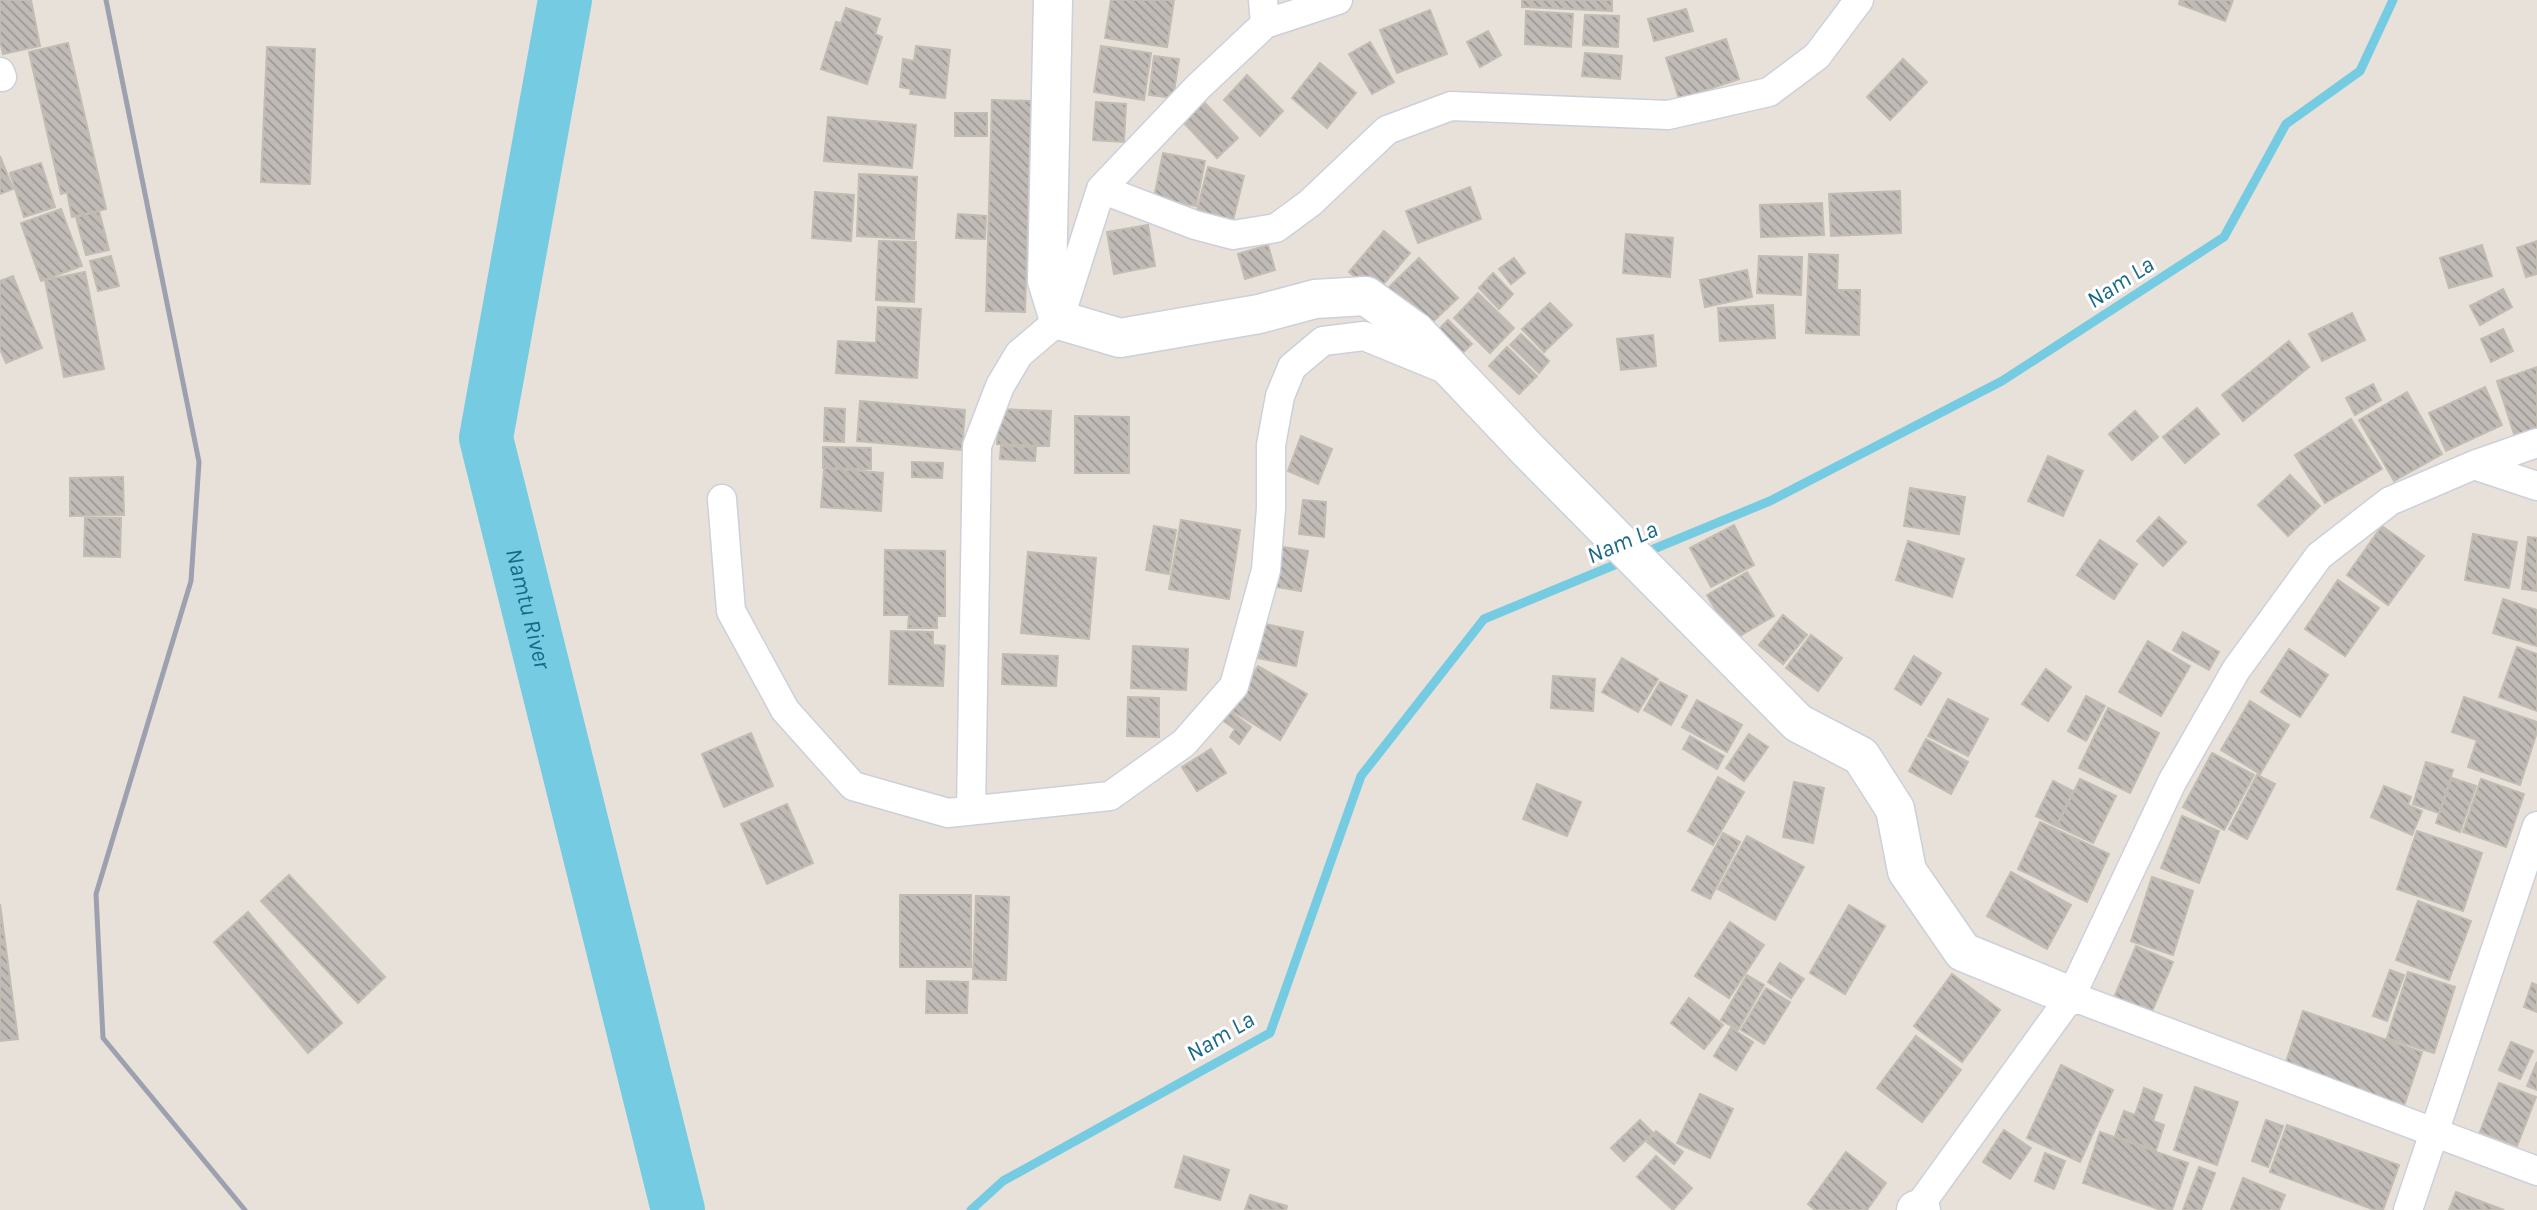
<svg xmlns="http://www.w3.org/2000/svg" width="2537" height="1210" viewBox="0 0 2537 1210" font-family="Karla,sans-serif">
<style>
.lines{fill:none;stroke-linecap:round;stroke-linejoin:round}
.stream{stroke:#75cce2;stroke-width:9}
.river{stroke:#75cce2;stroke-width:54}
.building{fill:url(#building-back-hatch);stroke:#c3bcb3;stroke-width:2}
.street-casing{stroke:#ccd0da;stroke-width:31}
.secondary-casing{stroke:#ccd0da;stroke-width:41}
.street{stroke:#fff;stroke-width:28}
.secondary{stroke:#fff;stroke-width:38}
.rail{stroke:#9da1af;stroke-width:5}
.labels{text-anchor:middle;stroke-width:6;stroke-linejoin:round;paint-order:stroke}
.water-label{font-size:24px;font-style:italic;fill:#196988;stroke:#fff}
</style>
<defs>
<pattern id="building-back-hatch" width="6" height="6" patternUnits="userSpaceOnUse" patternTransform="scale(1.75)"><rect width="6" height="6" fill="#c0bbb6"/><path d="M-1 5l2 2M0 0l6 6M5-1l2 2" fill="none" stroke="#9c9894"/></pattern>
</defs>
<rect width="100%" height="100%" fill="#e8e1d9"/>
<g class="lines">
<path class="stream" d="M1644,553l126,-52 232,-120 222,-144 62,-113 74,-53 33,-71
M971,1210l32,-29 267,-148 91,-257 123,-157 140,-58"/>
<path class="river" id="s1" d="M565,0l-79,438 192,772"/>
</g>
<path class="building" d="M0,0h31l9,46 -37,8 -3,-13z
M1111,0h63l-7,47 -62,-9z
M1522,0h90v11l-90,-4z
M2180,0h53l-8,21 -46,-17z
M846,8l34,11 -5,15 7,3 -15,47 -46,-15 15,-47 5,1z
M1686,9l7,22 -39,10 -6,-22z
M1430,10l17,44 -50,19 -17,-43z
M1526,11l47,3 -2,33 -46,-3z
M1585,15l34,1 -1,31 -35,-2z
M1488,31l13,24 -21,12 -13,-25z
M1726,39l13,40 -60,20 -13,-41z
M1370,42l24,40 -22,12 -23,-40z
M68,43l38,166 -34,8 -5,-25 -6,2 -32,-142z
M916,46l34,4 -5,48 -35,-4 1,-5 -11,-2 3,-28 11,2z
M1101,46l50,7 -7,47 -50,-8z
M267,47l48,2 -5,135 -49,-2z
M1585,53l37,3 -2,23 -38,-3z
M1154,56l25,3 -6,39 -24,-3z
M1903,59l24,23 -37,38 -23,-23z
M1320,63l36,30 -29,35 -35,-30z
M1247,75l36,36 -23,25 -36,-36z
M992,100l39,1 -6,211 -39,-1z
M1096,102l30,2 -2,38 -31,-2z
M1204,102l34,36 -21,20 -34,-36z
M955,113h32v23h-32z
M828,117l88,8 -4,43 -88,-7z
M1163,153l42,8 -9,45 -42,-8z
M0,156l13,33 -13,5z
M41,163l14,44 -31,10 -14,-44z
M1208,167l36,9 -11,44 -36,-9z
M859,174l58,3 -3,62 -57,-3z
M1470,187l11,32 -63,24 -12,-32z
M1900,191l1,42 -70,3 -2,-42z
M815,192l39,3 -3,46 -39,-3z
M1822,203l2,32 -63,2 -1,-32z
M61,209l21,57 -41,15 -20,-58z
M99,211l10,39 -23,5 -10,-38z
M958,214l28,2 -1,23 -29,-1z
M1148,225l7,41 -41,8 -7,-42z
M1384,231l26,22 -35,41 -26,-22z
M1626,234l47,4 -3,39 -47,-4z
M879,241l37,1 -2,60 -38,-2z
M2537,241v33l-11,3 -9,-29z
M1268,245l7,25 -30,9 -7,-25z
M2482,245l10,31 -43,12 -9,-30z
M1809,254l29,1 -1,35h23l-1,45 -53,-2z
M111,256l8,30 -21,5 -8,-30z
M1759,256l43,1 -1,38 -44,-2z
M1419,258l39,40 -34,32 -38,-40z
M1514,258l11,15 -14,11 -12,-15z
M1747,270l5,27 -47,10 -5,-27z
M85,272l19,97 -40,8 -19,-97z
M1493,273l20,21 -14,15 -20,-21z
M13,276l29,72 -36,15 -6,-14v-68z
M2503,289l9,18 -32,18 -10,-19z
M1478,293l36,35 -24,25 -36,-35z
M1550,303l22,22 -28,27 -22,-23z
M1773,305l2,33 -55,3 -2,-33z
M878,307l43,2 -4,69 -81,-5 2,-32 38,2z
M2352,313l13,27 -43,21 -13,-27z
M1448,320l24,24 -20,19 -23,-24z
M2503,329l10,22 -22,11 -10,-23z
M1521,334l28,27 -10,12 -29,-28z
M1653,335l3,31 -35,4 -4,-31z
M2289,341l20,26 -66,54 -21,-26z
M1507,347l30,29 -18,18 -30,-28z
M2537,367v62l-22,8 -18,-56z
M2373,384l8,16 -26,15 -9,-17z
M2485,387l17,38 -56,26 -17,-38z
M2407,392l35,62 -48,27 -35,-61z
M860,401l105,9 -3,40 -105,-9z
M825,408l20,1 -1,33 -20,-1z
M2197,408l22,26 -34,29 -22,-26z
M999,409l52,2 -2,35 -52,-2z
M2135,411l23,26 -26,23 -23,-26z
M1075,416l54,1v56h-54z
M2351,419l31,50 -57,34 -30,-48z
M1301,436l31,13 -14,35 -30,-13z
M1001,446l35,1 -1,14 -35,-2z
M823,447l48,1v21l-48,-1z
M2048,456l35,15 -20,45 -35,-15z
M912,462l31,1 -1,15 -30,-1z
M824,468l59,5 -2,38 -60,-4z
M2290,475l30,31 -32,30 -30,-31z
M123,477l1,38 -54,1v-38z
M1910,488l55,9 -6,37 -55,-8z
M1303,500l23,2 -2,35 -25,-3z
M2159,517l27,25 -23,24 -26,-25z
M85,518h36l-1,39 -36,-1z
M1181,520l59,10 -11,69 -60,-10z
M1734,525l20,40 -43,22 -21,-39z
M1154,526l22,4 -7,44 -23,-4z
M2382,526l42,30 -36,49 -41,-30z
M2473,534l44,8 -8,46 -44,-8z
M2528,537l9,1v53l-15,-2z
M2100,540l37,24 -23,35 -37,-24z
M1908,541l56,18 -12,38 -56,-17z
M1277,546l31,5 -7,40 -30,-5z
M885,550l60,1v65h-8v12h-29l1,-13h-25z
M1028,552l68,6 -7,81 -68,-6z
M1747,572l27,44 -41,24 -26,-45z
M2338,580l41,28 -34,48 -40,-27z
M2503,599l34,11v36l-44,-13z
M1783,615l24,20 -24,29 -24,-19z
M1265,624l38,8 -7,34 -38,-8z
M891,631l42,1v13l12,1 -2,40 -54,-2z
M2183,632l36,20 -10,18 -36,-20z
M1811,635l31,23 -24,33 -32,-23z
M2148,641l42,25 -29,50 -42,-24z
M1133,646l55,3 -2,41 -55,-2z
M2517,647l20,7v57l-38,-14z
M2289,649l39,26 -28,42 -39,-25z
M1003,654l55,2 -2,30 -54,-2z
M1914,656l27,17 -20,32 -26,-16z
M1622,658l36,21 -20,33 -36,-20z
M1258,666l49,28 -27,46 -48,-29z
M2046,669l25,18 -23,34 -26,-17z
M1553,676l42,3 -2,32 -42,-3z
M1660,682l27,14 -16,29 -27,-15z
M2086,696l19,10 -19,35 -18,-10z
M1128,697l31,1v39l-32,-1z
M2464,697l73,25v10l-17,53 -52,-18 9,-27 -25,-8z
M1948,699l40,20 -20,37 -40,-20z
M1697,700l45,25 -15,27 -45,-25z
M2250,701l39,24 -29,49 -39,-24z
M2108,708l51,25 -29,60 -51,-25z
M1229,711l22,16 -12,17 -9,-7 5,-8 -13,-9z
M751,733l22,53 -49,21 -22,-53z
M1749,734l19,13 -24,34 -18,-13z
M1690,736l34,20 -7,13 -34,-20z
M1926,739l42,23 -17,32 -42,-23z
M1211,749l15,24 -29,18 -15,-24z
M2212,753l42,22 -30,55 -41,-23z
M2426,762l27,8 -14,43 -26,-9z
M2257,775l18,9 -28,55 -18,-10z
M1718,777l26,15 -31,53 -25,-14z
M2452,778l24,8 -16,46 -24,-9z
M2080,779l36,17 -23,47 -36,-17z
M2481,779l43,15 -18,53 -43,-15z
M2053,781l20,10 -17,35 -20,-10z
M1794,782l30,6 -11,55 -30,-6z
M1537,784l44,18 -14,34 -44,-17z
M2384,786l27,11 -3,8 14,6 -10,24 -41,-18z
M787,804l26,59 -46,21 -26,-60z
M2182,816l37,15 -20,52 -38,-15z
M2040,822l69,32 -22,48 -69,-33z
M2417,831l65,22 -19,58 -66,-22z
M1723,833l17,9 -30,57 -18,-9z
M1747,836l57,31 -29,53 -57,-31z
M2011,872l60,33 -24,44 -60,-33z
M289,875l96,102 -27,26 -97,-102z
M2152,877l41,14 -20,64 -42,-14z
M900,895h71v72h-71z
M976,896l33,1 -3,83 -33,-1z
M2418,901l53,20 -22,59 -53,-20z
M0,904l18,135 -18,2z
M1849,905l36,21 -40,68 -35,-21z
M248,912l94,111 -34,30 -94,-111z
M1730,922l34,23 -35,53 -34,-22z
M2136,946l37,16 -26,61 -37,-16z
M1780,963l24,16 -13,19 -23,-16z
M2390,970l14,5 -17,46 -14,-5z
M2408,972l47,15 -21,66 -47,-15z
M1952,974l48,36 -38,52 -48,-36z
M1747,975l17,10 -26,45 -17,-10z
M927,981l41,1 -1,31h-41z
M2532,983l5,2v27l-13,-5z
M1766,988l24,14 -26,42 -23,-14z
M1689,998l34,27 -19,24 -33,-26z
M2303,1011l119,41 -20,60 -119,-41z
M1731,1028l22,14 -17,28 -22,-14z
M1916,1036l45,34 -39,52 -45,-34z
M2511,1042l22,9 -13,28 -21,-9z
M2537,1062v28l-10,-4z
M2061,1065l52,25 -33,72 -53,-24z
M2499,1083l37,14 -19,49 -37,-14z
M2195,1087l43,15 -21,63 -43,-15z
M2144,1088l18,7 -9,26 11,4 -8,25 -41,-14 9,-25 11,4z
M1700,1094l33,15 -23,49 -33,-15z
M1640,1120l13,13 -29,28 -13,-13z
M2266,1120l17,6 -15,41 -16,-6z
M2287,1125l112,40 -16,45h-8l-105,-38z
M2004,1130l27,18 -21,31 -27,-17z
M1656,1131l27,21 -9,12 -27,-22z
M2100,1132l88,31 -16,47h-11l-78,-27z
M1846,1152l40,31 -19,27h-52l-7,-6z
M2045,1153l20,8 -11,28 -19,-8z
M1184,1156l45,14 -9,30 -45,-13z
M1656,1156l36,32 -19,22 -36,-33z
M2199,1167l16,6 -14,37h-18z
M2243,1178l42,17 -6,15h-48z
M2456,1192l48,18h-55z
M1250,1195l37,11 -1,4h-41z"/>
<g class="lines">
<g class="street-casing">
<path id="street" d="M1263,0l2,24 73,-24
M0,72l2,5
M1101,189l94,36 38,10 43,-7 34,-25 77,-73 64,-24 217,9 101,-23 48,-36 42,-56
M2474,465l63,21
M722,499l9,112 54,99 68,76 95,27 162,-17 74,-53 50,-57 32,-116 5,-62v-63l9,-49 12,-29 31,-26 41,-5 83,34
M971,810l6,-364 23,-60 19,-32 40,-34 42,-131 97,-102 67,-63
M2071,996l466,175
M1917,1209l154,-213 101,-214 64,-112 83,-114 71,-55 84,-36 63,-22
M2408,1210l129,-384"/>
</g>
<g class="secondary-casing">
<path id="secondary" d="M1053,0l-6,281 12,39 61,18 139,-24 56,-15 51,-3 50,36 111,117 271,274 63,33 34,53 12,62 56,81 108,44
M1916,1210h5"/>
</g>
<use href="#street" class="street"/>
<use href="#secondary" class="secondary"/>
<path class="rail" d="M106,0l93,462 -8,119 -95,313 7,144 142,172"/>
</g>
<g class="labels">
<g class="water-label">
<text transform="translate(2120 282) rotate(-33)" y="8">Nam La</text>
<text transform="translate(1622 542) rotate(-23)" y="8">Nam La</text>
<text dy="8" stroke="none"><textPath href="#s1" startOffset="621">Namtu River</textPath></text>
<text transform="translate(1220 1036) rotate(-31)" y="8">Nam La</text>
</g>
</g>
</svg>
